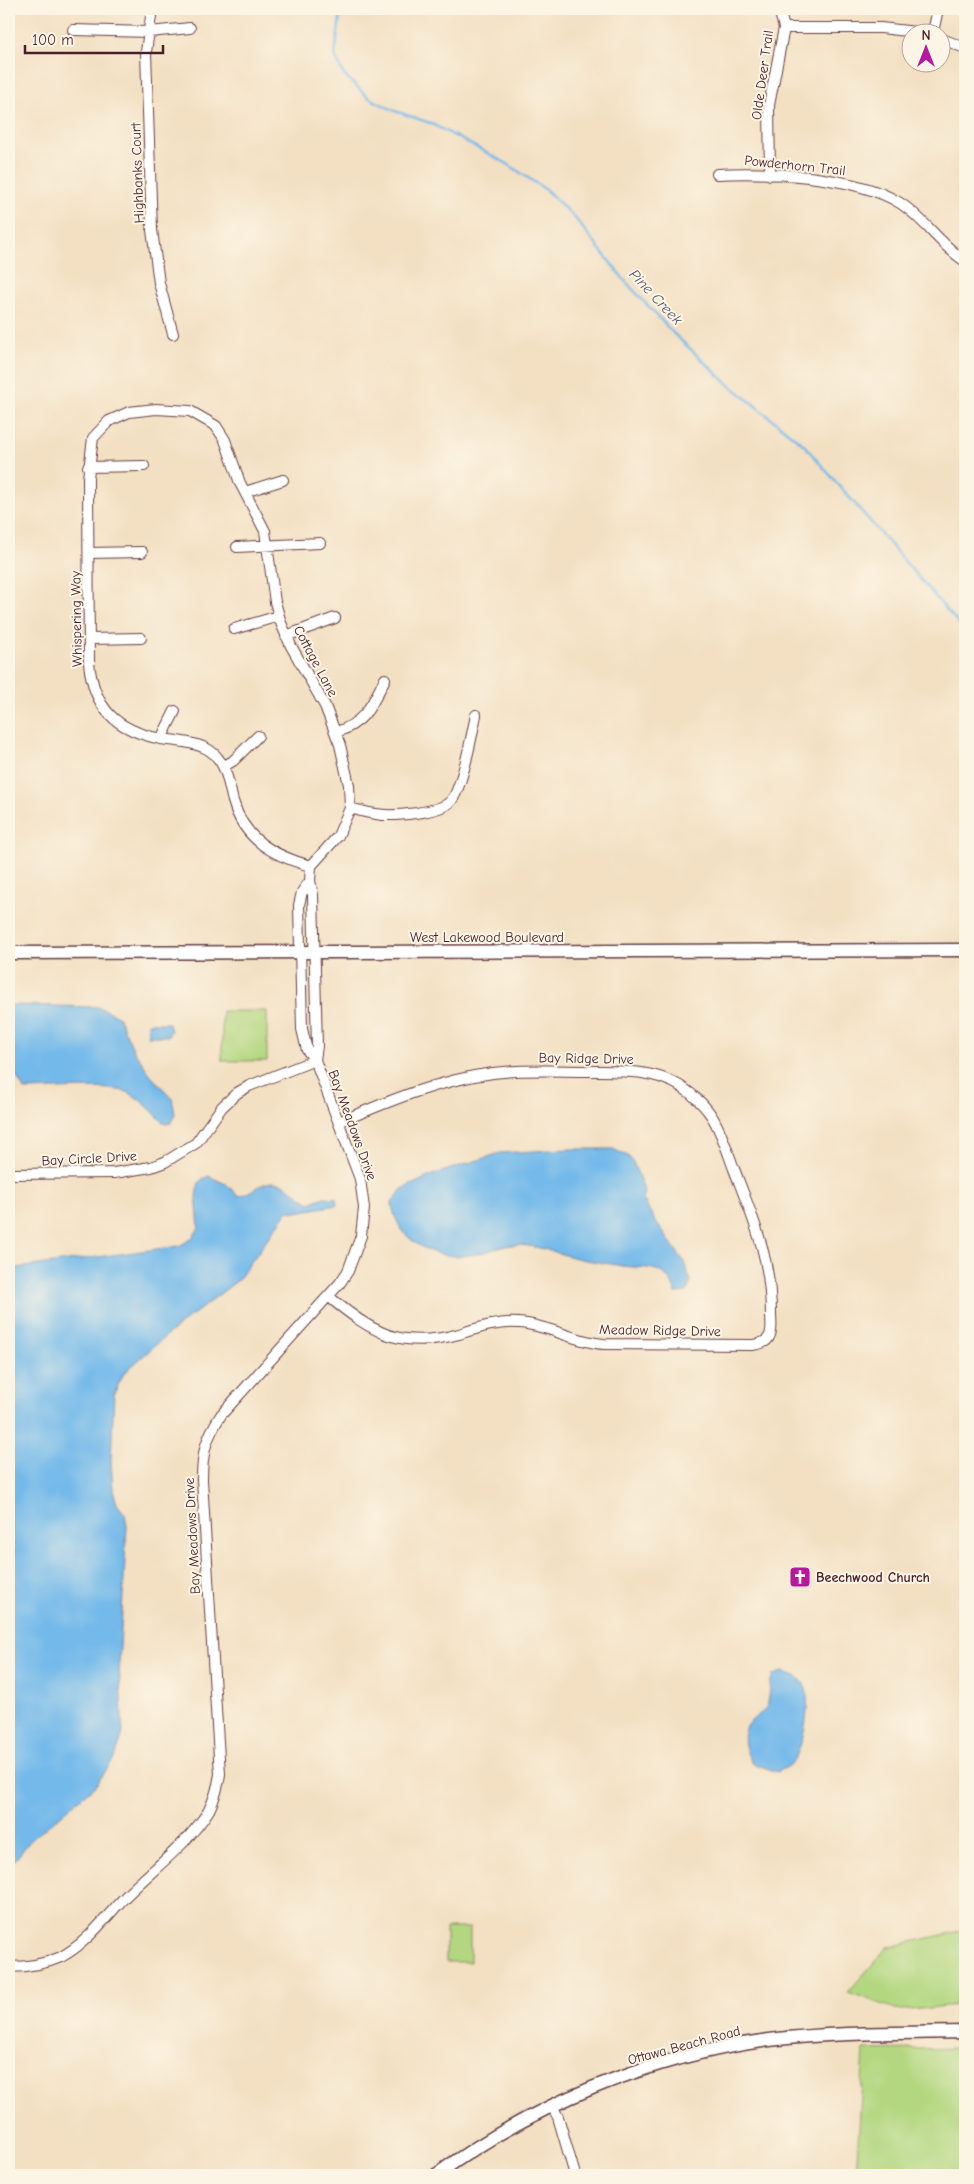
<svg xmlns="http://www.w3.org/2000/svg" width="974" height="2184" viewBox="0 0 974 2184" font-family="'Comic Neue',sans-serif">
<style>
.green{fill:#b3d780;stroke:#7e7b56}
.water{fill:#73b9ea;stroke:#5e6c8a}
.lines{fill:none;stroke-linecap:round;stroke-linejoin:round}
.stream{stroke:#73b9ea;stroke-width:2.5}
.minor-casing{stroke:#633c42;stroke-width:12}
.tertiary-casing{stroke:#633c42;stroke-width:15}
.minor{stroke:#fff;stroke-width:10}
.tertiary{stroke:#fff;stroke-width:12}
.labels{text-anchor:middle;stroke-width:4;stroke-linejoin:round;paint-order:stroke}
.street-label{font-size:14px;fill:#4a1f2b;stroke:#fcf5e5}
.poi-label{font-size:14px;font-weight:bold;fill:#4a1f2b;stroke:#fcf5e5;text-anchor:start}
.water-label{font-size:15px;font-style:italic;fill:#58556e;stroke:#fcf5e5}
</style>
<rect width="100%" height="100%" fill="#fcf5e5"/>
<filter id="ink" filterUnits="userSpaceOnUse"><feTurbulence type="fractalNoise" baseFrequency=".02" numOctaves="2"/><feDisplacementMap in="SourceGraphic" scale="10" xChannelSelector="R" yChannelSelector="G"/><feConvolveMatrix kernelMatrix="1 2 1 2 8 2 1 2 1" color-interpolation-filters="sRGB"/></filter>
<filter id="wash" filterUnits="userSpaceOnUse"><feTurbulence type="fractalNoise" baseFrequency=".0096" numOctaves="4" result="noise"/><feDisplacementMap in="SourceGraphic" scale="20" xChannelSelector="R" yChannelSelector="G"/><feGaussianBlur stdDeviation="1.12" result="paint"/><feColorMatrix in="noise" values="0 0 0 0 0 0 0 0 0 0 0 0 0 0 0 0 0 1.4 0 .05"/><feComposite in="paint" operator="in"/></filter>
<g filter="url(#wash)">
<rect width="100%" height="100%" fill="#f3e0c3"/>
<path class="green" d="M222,1011h45v50h-45z
M446,1928h24v34h-24z
M965,1930v74l-64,7 -53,-19 40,-45z
M965,2048v127h-109l8,-125z"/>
<path class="water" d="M9,1005l89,2 20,9 16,35 19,27 19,20 3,16 -4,9 -6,1c-11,-10 -24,-27 -39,-32 -16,-7 -81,-2 -102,-2l-15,-28z
M148,1023h21l2,9h-2v4h-21z
M569,1149h44l15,7 5,6 11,28 -1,9 12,22 28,39 8,21 -4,11 -11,1c-3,-8 -7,-17 -15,-21 -11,-6 -26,-4 -38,-6 -12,-2 -25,-4 -37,-6 -23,-4 -44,-14 -67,-15 -16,-1 -33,8 -48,10 -37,6 -75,-14 -79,-52l10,-14 33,-15 65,-21z
M208,1176l18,8 13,12c11,-3 15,-8 25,-12 18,-8 32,11 46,19l14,-6 12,1 1,7 -41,7 -8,-1 -50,69 -70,54 -44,39 -10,21 -3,66 2,30 4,14 8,10 2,12 -8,138 4,69 -8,24 -19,28 -66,56 -15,19 -6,2v-266l3,-10 2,-33 -5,-45v-239l170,-23 12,-7 8,-11 -3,-32 3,-14z
M783,1672c6,2 14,3 18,8 14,13 2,67 -8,82 -4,5 -10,7 -16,10l-25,-9c-9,-16 -13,-35 4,-46 4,-4 9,-5 11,-11 4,-11 1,-20 6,-31z"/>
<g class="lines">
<path class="stream" d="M341,9l-6,47 9,19 25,23 26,13 35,12 76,40 40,27 28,27 52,65 47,51 53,49 78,63 161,186"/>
</g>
</g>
<g filter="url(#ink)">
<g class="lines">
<g class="minor-casing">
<path id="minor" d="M152,9l-6,43 6,178 7,53 14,51
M784,28h97l35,4
M73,30l76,2 41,-4
M933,32l5,-23
M942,39l23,9
M717,174c49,-3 140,2 183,29 25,16 40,42 65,58
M770,175l-1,-70 15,-77 -5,-19
M88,467l56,-1
M245,492l38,-12
M237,547l83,-4
M89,553l53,-1
M234,629l45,-13
M286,636l49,-18
M89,639l52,-1
M337,732c29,-10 35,-28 48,-53
M161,739l14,-28
M224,766l9,-5 25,-25
M350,808c8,2 17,5 26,6 16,3 64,-1 75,-13 11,-12 21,-67 25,-86
M311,866c-37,-10 -67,-26 -78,-65 -5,-18 -6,-39 -24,-51 -13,-8 -33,-9 -48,-11 -45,-9 -67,-30 -72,-76l-1,-185 5,-40 16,-17 20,-9 27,-3 34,2 26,15 9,14 15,43 25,48 10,71 6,21 10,23 34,60 15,39 9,40 1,23 -12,28 -27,30 -1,15 3,14 4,151 -2,14
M9,1174l105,-1 37,-6 14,-5 31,-19 26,-36 15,-14 12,-7 66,-26
M328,1296c45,37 72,54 131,38 19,-6 41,-13 60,-11 30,2 55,19 85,21l149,1c6,-1 13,-2 16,-8 4,-6 2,-15 2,-22 0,-57 -17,-94 -37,-146 -6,-16 -11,-33 -20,-49 -7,-13 -21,-26 -34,-34 -29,-17 -60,-15 -92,-15 -31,0 -63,-2 -95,2 -54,7 -104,28 -154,49
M9,1967c17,0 36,-3 52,-10 27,-14 45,-41 66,-62 27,-27 62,-52 82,-85 6,-12 9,-23 11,-36l-18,-294c0,-28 4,-42 19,-65l119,-132 8,-12 13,-35 3,-28 -4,-29 -45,-119 -8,-10 -5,-21 -3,-124 3,-13 8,-11
M552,2106l6,11 17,58"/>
</g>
<g class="tertiary-casing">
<path id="tertiary" d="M9,953l956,-3
M436,2175c96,-70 214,-119 333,-135 65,-8 131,-7 196,-8"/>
</g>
<use href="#minor" class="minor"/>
<use href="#tertiary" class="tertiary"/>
</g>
</g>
<defs>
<g id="church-square" transform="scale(1.125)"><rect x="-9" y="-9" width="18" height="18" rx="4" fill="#b5179e" stroke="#fcf5e5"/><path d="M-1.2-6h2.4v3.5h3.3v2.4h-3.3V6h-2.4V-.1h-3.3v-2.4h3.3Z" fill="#fff"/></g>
</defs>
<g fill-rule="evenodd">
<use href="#church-square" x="800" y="1577"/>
</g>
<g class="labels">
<g class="street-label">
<text transform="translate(762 75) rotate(-82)" y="5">Olde Deer Trail</text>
<text transform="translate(795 165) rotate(6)" y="5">Powderhorn Trail</text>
<text transform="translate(137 173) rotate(-92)" y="5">Highbanks Court</text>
<text transform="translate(76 619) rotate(-91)" y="5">Whispering Way</text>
<text transform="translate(316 661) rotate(62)" y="5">Cottage Lane</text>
<text x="487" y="942">West Lakewood Boulevard</text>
<text transform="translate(586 1058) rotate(1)" y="5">Bay Ridge Drive</text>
<text transform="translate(353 1125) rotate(70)" y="5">Bay Meadows Drive</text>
<text transform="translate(89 1158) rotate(-3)" y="5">Bay Circle Drive</text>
<text transform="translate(660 1330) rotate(1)" y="5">Meadow Ridge Drive</text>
<text transform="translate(192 1536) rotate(-93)" y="5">Bay Meadows Drive</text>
<text transform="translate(684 2045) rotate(-15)" y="5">Ottawa Beach Road</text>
</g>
<g class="poi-label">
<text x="816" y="1582">Beechwood Church</text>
</g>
<g class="water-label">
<text transform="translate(656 297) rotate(47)" y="5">Pine Creek</text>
</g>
</g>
<rect width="974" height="2184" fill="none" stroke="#fcf5e5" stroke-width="30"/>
<g transform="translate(926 48)"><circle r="24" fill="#fcf5e5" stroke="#b59f9b"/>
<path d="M0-4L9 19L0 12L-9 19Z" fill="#b5179e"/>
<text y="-8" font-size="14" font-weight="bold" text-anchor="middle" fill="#4a1f2b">N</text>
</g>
<path d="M25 45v8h138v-8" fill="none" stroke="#4a1f2b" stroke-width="2.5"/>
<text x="32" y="45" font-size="15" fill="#4a1f2b" stroke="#fcf5e5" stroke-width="4" paint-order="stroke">100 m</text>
</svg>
